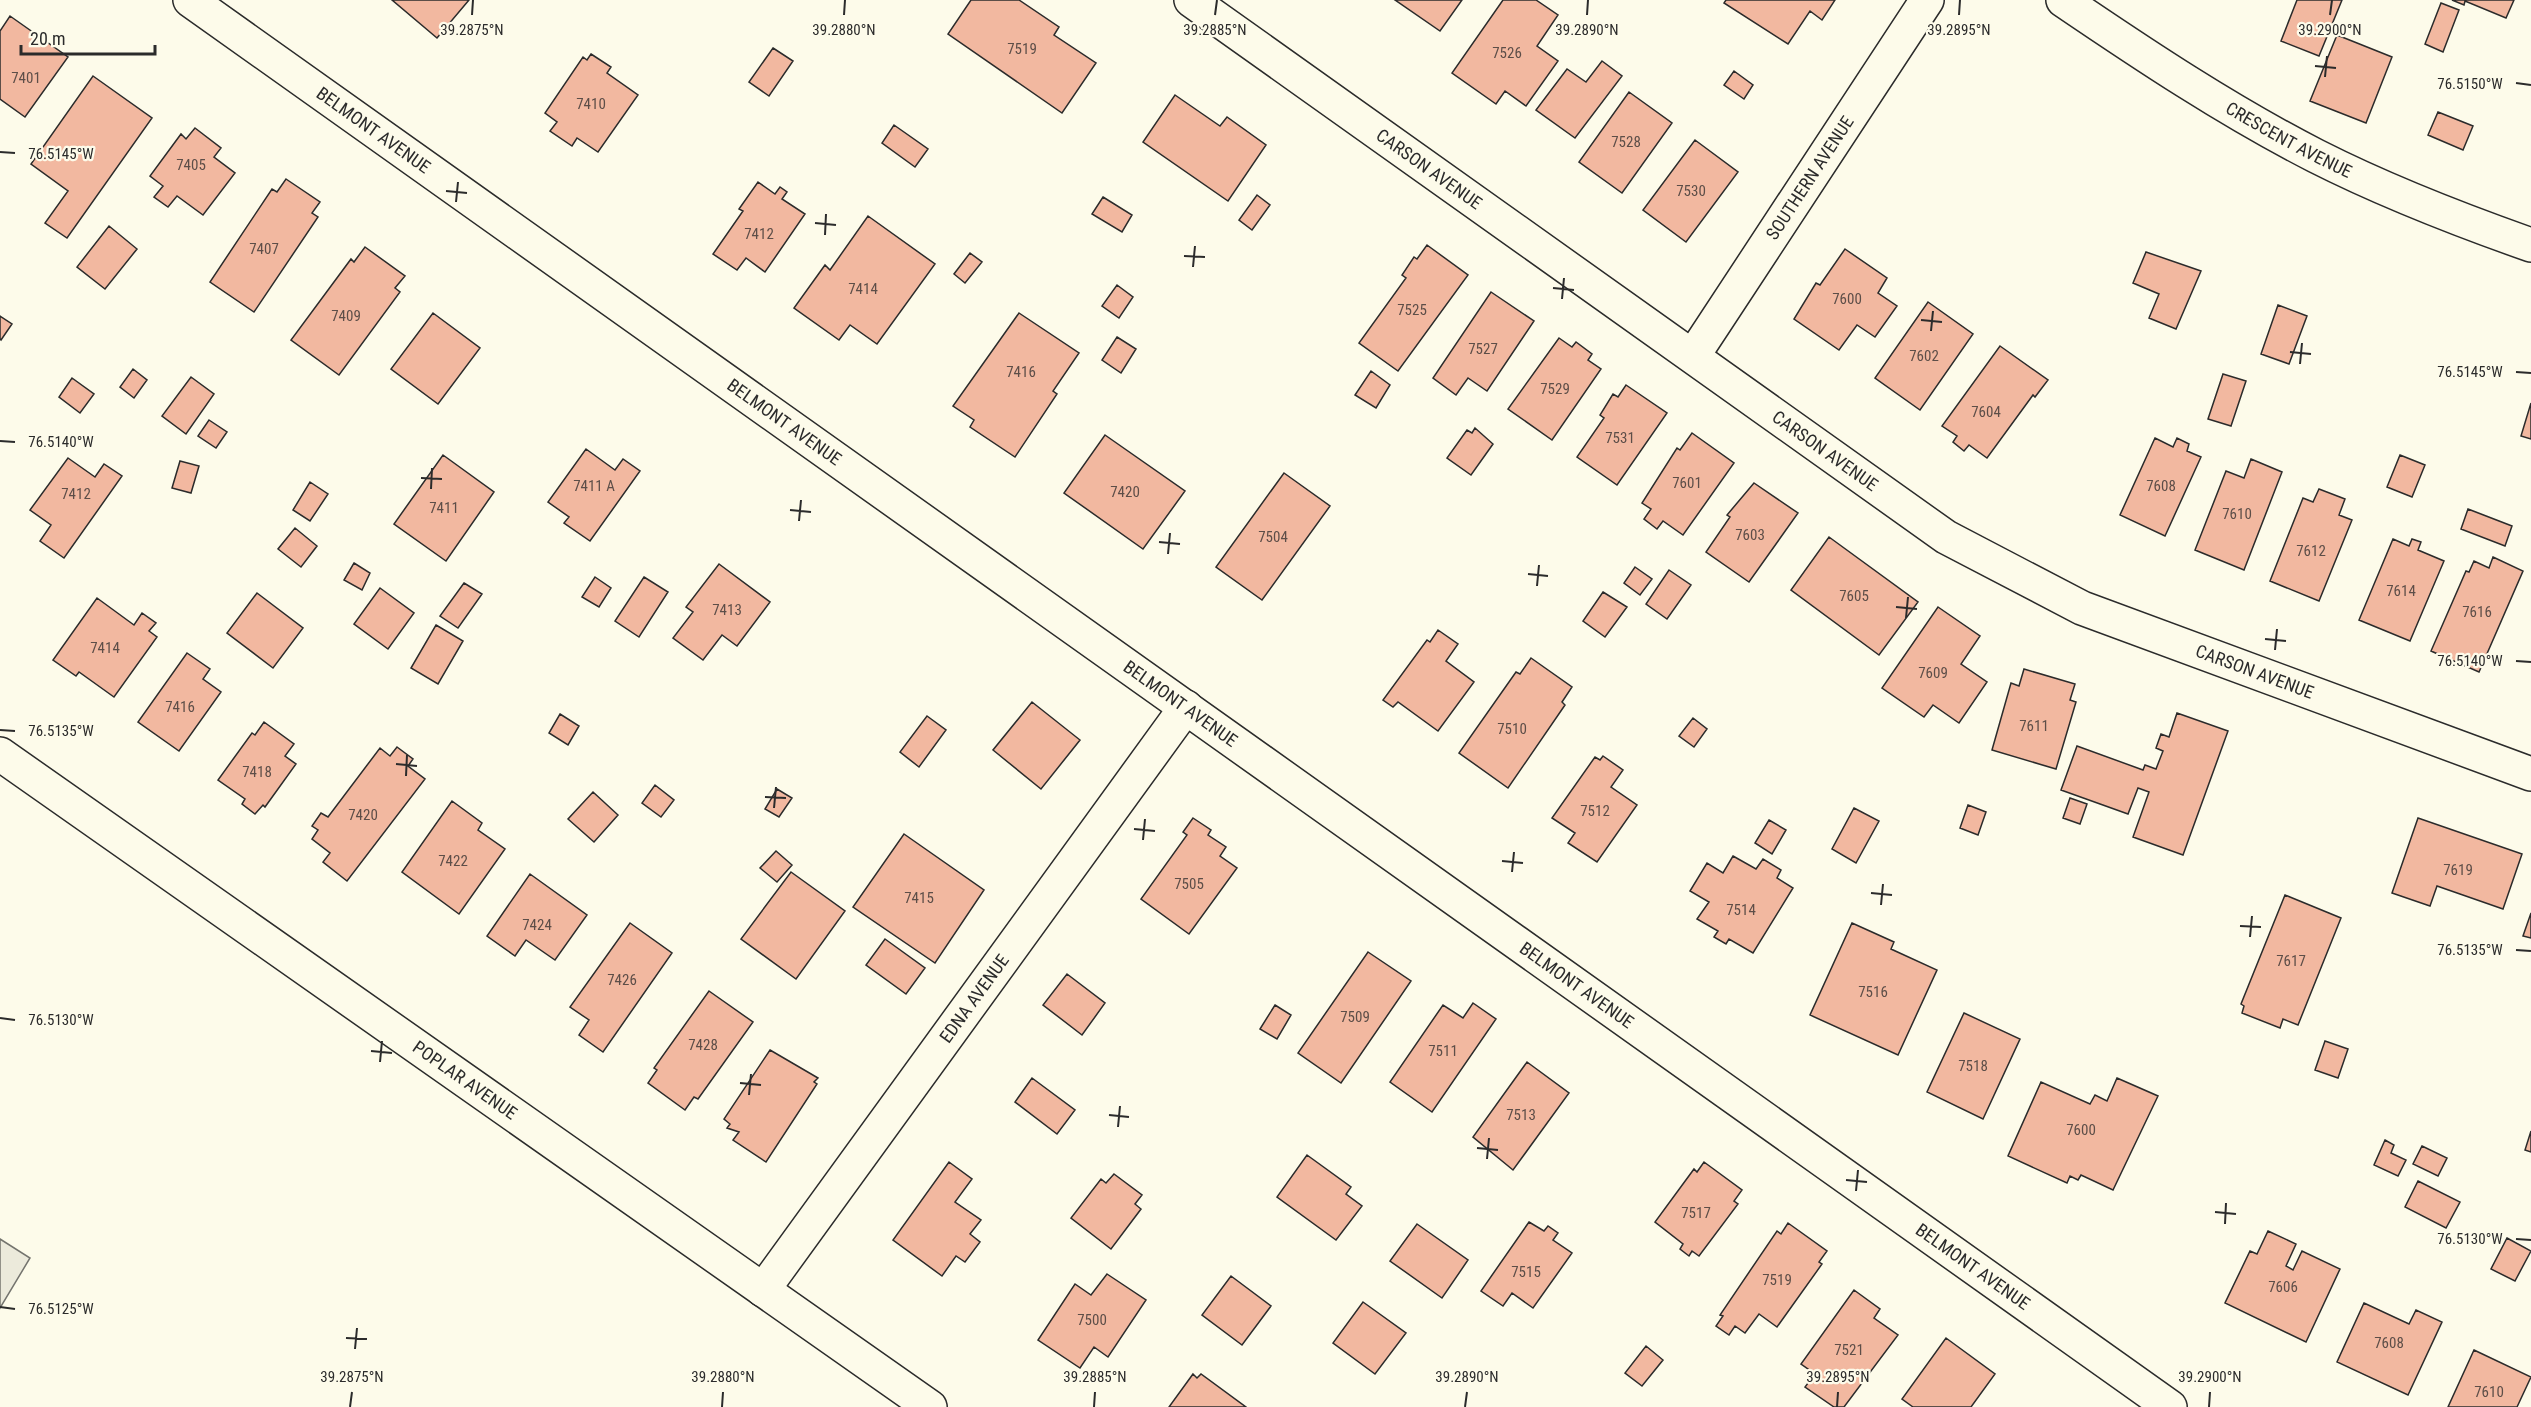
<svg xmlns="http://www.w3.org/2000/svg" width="2531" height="1407" viewBox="0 0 2531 1407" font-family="'Roboto Condensed',sans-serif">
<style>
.parking{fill:#eceadb;stroke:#74746e;stroke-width:1.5}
.building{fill:#f2b8a0;stroke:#2b2b2b;stroke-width:1.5}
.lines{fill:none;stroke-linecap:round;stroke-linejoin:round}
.minor-casing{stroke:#2b2b2b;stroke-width:36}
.minor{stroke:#fdfbea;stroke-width:33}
.ticks{fill:none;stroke:#2b2b2b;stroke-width:2}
.labels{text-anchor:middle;stroke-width:4.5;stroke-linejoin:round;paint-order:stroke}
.number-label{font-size:15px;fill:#5d4e48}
.street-label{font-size:18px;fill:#2b2b2b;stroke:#fdfbea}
.ticks-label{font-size:15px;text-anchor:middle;fill:#2b2b2b;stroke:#fdfbea;stroke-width:4.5;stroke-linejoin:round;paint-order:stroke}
</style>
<rect width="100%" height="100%" fill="#fdfbea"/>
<path class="parking" d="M0,1239l30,19 -30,50z"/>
<path class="building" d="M392,0h77l-32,38z
M971,0h48l40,27 -5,8 42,28 -34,50 -114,-79z
M1395,0h67l-22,31z
M1503,0h33l22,15 -21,31 21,15 -32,45 -21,-15 -9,13 -44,-31z
M1726,0h109l-13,20 -12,-9 -22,33 -64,-41z
M2297,0h45l-23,56 -38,-15z
M2452,0h62l-8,18 -41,-17 -1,4z
M2441,3l18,7 -16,42 -18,-8z
M10,16l58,41 -43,60 -25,-18v-68z
M2337,35l55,22 -26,66 -56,-22z
M773,48l20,13 -24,35 -20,-14z
M591,54l20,13 -4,6 31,22 -40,57 -21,-14 -5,8 -22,-15 7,-9 -12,-9 38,-56 4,3z
M1602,61l20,15 -47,62 -39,-28 31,-41 19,13z
M1734,71l19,14 -9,14 -20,-14z
M93,76l59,42 -85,120 -22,-15 23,-32 -37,-27z
M1629,92l43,31 -50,70 -43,-31z
M1175,95l45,31 7,-9 39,28 -38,56 -85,-59z
M2438,112l35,14 -10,24 -35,-15z
M894,125l34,24 -13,18 -33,-24z
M195,128l26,20 -7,9 21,16 -32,42 -26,-19 -9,11 -14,-10 9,-11 -13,-10 31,-42 5,5z
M1695,140l43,32 -52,70 -43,-32z
M286,179l34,23 -8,11 6,4 -64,95 -44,-30 62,-93 5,3z
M758,182l17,12 5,-7 7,5 -5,7 23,15 -40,58 -19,-14 -9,12 -24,-16 30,-43 -4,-2z
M1257,195l13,10 -18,25 -13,-10z
M1103,197l29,18 -10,17 -30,-18z
M868,216l67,48 -58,80 -27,-19 -11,15 -45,-32 31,-43 5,5z
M109,226l28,23 -32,40 -28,-22z
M1427,245l41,30 -70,96 -39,-28 47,-65 -4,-3 12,-18 3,2z
M365,247l40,29 -10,12 5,4 -61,83 -48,-35 60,-81 3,3z
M1845,249l42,29 -9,15 19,13 -22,31 -18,-12 -18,25 -45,-31 22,-36 4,2z
M2146,252l55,19 -25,58 -27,-11 10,-24 -26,-11z
M970,253l12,9 -17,21 -11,-9z
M1117,285l16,12 -14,21 -17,-12z
M1491,292l43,29 -47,70 -19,-13 -12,17 -23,-17z
M1928,302l45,32 -53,76 -45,-32z
M2278,305l29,11 -18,48 -28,-10z
M433,313l47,35 -42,56 -47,-35z
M1019,313l60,40 -26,38 4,3 -42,63 -45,-30 4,-7 -21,-14z
M0,316l12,8 -11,16 -1,-1z
M1117,337l19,12 -15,24 -19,-13z
M1559,338l13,9 4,-5 16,12 -4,6 13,9 -49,71 -44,-31z
M2000,346l48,34 -13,17 -2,-2 -46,63 -18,-13 -5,6 -11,-9 4,-6 -15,-10z
M133,369l14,11 -13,18 -14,-11z
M1371,371l19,14 -14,23 -21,-13z
M2223,374l23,7 -15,45 -23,-7z
M191,377l23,17 -28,40 -24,-18z
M72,378l22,16 -14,19 -21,-16z
M1626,385l41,28 -50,72 -40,-28 27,-39 -4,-3 13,-21 5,3z
M2531,403v36l-10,-3z
M209,420l18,12 -11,16 -18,-12z
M1475,428l18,16 -22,31 -24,-17 20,-28 5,3z
M1692,433l42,30 -51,72 -20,-14 -6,8 -13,-10 7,-10 -9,-6 35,-55 3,2z
M1105,435l80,56 -42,58 -79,-56z
M2155,438l18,9 4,-9 12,6 -2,7 14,6 -36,79 -45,-21z
M586,449l29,21 8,-11 17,12 -50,70 -26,-18 5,-6 -21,-15z
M443,455l51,37 -48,69 -52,-37z
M2400,455l25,10 -13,32 -25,-10z
M68,458l27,19 9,-13 18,12 -58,82 -24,-17 11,-16 -21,-15z
M2251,459l31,13 -38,98 -49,-20 31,-79 18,7z
M180,461l19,5 -8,27 -19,-5z
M1284,473l46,33 -68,94 -46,-33z
M310,482l18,12 -18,27 -17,-11z
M1754,483l44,30 -49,69 -43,-30 24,-35 -3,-2z
M2319,489l26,10 -6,16 13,5 -33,81 -49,-20 33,-83 10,4z
M2468,509l44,17 -7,20 -44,-17z
M295,528l22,18 -16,21 -23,-18z
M1829,537l89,65 -39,53 -88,-65z
M2393,539l16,7 3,-7 9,3 -3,8 26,11 -34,80 -51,-21z
M2493,557l30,14 -44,101 -48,-21 35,-80 3,1 5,-11 15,7z
M354,563l16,10 -8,17 -18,-10z
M719,564l51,38 -33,44 -15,-11 -19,25 -30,-22 20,-26 -7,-5z
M1635,567l17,12 -12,16 -16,-12z
M1669,570l22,15 -24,34 -21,-15z
M595,577l16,11 -12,19 -17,-10z
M644,577l24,15 -29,45 -24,-16z
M464,583l18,11 -24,34 -18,-12z
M380,588l34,25 -26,36 -34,-25z
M1603,592l24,15 -22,30 -22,-16z
M257,593l46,35 -30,40 -46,-35z
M97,598l37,27 8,-12 14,10 -7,8 8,6 -43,60 -35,-25 -3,4 -23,-16z
M1938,607l42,29 -19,28 26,18 -28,41 -26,-18 -9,12 -42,-29z
M436,625l27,16 -25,43 -27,-16z
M1438,630l20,14 -12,17 28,21 -36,49 -40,-29 -5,5 -10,-7 44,-60 3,2z
M187,653l23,16 -7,10 18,13 -42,59 -41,-29z
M1531,658l41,29 -10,15 3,3 -57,83 -49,-35 57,-81 4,2z
M2024,669l51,15 -5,16 6,2 -20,67 -64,-19 19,-67 8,3z
M1032,702l48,38 -39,49 -48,-39z
M2177,713l51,18 -45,124 -50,-18 16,-45 -11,-4 -10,26 -67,-24 16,-44 66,24 2,-5 11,4 7,-18 -7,-3 5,-14 8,3z
M560,714l19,12 -11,19 -19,-12z
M927,716l19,14 -27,37 -19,-15z
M1693,718l14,11 -13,18 -15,-11z
M264,722l30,22 -9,12 11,8 -31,43 -2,-2 -8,9 -13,-10 3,-5 -27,-19 34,-47 3,2z
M397,747l16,12 -5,7 17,13 -78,102 -24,-19 7,-9 -18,-14 6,-9 -6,-4 9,-13 7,4 52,-69 10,8z
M1603,756l20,14 -12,17 26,18 -40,57 -29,-19 7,-10 -23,-15 43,-61 5,3z
M655,785l19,15 -13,17 -19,-14z
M777,789l15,9 -13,19 -14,-8z
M593,792l25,23 -24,27 -26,-23z
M2070,798l17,6 -7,20 -17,-6z
M452,801l30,22 -4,7 27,19 -46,65 -57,-42z
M1968,805l18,7 -8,23 -18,-7z
M1854,808l25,13 -23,42 -24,-14z
M1193,818l18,12 -3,5 18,12 -6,9 17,12 -48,66 -48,-35 46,-64 -4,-3z
M2418,818l104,36 -19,55 -66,-23 -7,20 -38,-13z
M1769,820l17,10 -14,24 -17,-11z
M904,834l80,56 -49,73 -82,-56z
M776,851l16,14 -15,17 -17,-14z
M1733,856l23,13 7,-10 18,11 -4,8 16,10 -40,65 -24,-14 -3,5 -12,-7 4,-6 -21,-12 12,-17 -19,-11 17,-28 16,10z
M791,872l54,39 -49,68 -55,-40z
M530,874l57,41 -32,45 -29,-20 -11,16 -28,-20z
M2285,895l56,23 -43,107 -15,-6 -3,9 -38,-15 2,-7 -3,-2z
M2531,913v25l-8,-2z
M630,923l42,30 -69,99 -24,-17 10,-15 -19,-13z
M1852,923l42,19 -3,7 46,21 -39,85 -88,-40z
M885,939l40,29 -19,26 -40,-29z
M1368,952l43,29 -70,102 -43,-30z
M1067,974l38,29 -23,32 -39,-30z
M709,991l44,31 -55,77 -4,-2 -9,13 -37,-27 9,-13 -3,-2z
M1473,1003l23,16 -64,93 -42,-30 53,-77 20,13z
M1275,1005l16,10 -14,24 -17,-10z
M1964,1013l56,26 -37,80 -56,-27z
M2325,1041l23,8 -10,29 -23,-8z
M770,1050l48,28 -4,4 3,2 -51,78 -33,-22 6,-8 -12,-4 3,-4 -6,-5z
M1527,1062l42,31 -56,77 -40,-33z
M1032,1078l43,32 -18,24 -42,-32z
M2117,1078l41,18 -45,94 -32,-15 -3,5 -8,-4 -3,7 -59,-27 33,-74 49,22 5,-9 12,6z
M2531,1131v21l-6,-2z
M2385,1140l9,5 -3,8 15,7 -8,16 -24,-11z
M2422,1146l25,12 -9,18 -25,-12z
M1307,1155l44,32 -5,7 16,12 -26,34 -59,-43z
M949,1162l23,17 -17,23 26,18 -11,14 10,8 -15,20 -9,-6 -14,20 -49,-36z
M1704,1162l38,28 -8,11 4,3 -39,52 -7,-5 -3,5 -9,-7 3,-5 -28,-22 39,-53 3,3z
M1114,1174l28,21 -7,9 6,5 -30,40 -40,-31 30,-39 5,4z
M2418,1181l42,21 -14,26 -41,-21z
M1529,1222l15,9 4,-5 10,7 -5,7 19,13 -39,55 -21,-15 -9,13 -22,-15z
M1788,1223l39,28 -8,11 3,2 -45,63 -18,-13 -14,19 -10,-7 -6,9 -13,-9 7,-10 -3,-1 57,-84 4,3z
M1417,1224l51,36 -26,38 -52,-37z
M2268,1231l28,13 -10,22 7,4 9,-19 38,18 -34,73 -81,-39 25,-52 7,3z
M2507,1238l24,13 -16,30 -24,-12z
M1107,1274l39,26 -38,57 -14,-10 -14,21 -42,-28 37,-56 16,11z
M1231,1276l40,30 -29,39 -40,-30z
M1854,1290l26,19 -6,9 24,17 -54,72h-10l-29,-20 10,-13 -14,-10z
M1363,1302l43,31 -31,41 -42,-31z
M2364,1303l45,21 7,-14 26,12 -34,73 -71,-33z
M1946,1338l49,36 -24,33h-58l-11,-8z
M1646,1346l17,14 -21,26 -17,-13z
M2474,1350l57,27 -14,30h-69z
M1193,1374l4,4 4,-4 45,33h-77z"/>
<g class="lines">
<g class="minor-casing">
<g id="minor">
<path id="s1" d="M190,0l1980,1407"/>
<path id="s2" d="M1191,0l755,537 136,71 449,166"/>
<path id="s3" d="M2063,0c81,55 165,111 253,156 69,35 141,63 215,89"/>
<path id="s4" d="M1693,356l234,-356"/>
<path id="s5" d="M0,754l930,653"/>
<path id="s6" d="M763,1290l423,-583"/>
</g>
</g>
<use href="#minor" class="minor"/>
</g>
<path class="ticks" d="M472,15l1,-15M844,15l1,-15M1215,15l2,-15M1587,15l1,-15M1959,15l1,-15M2330,15l2,-15M2315,66l21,2M2325,77l2,-21M2516,83l15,2M0,152l15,1M446,191l21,2M456,202l2,-20M815,223l21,2M825,235l1,-21M1184,256l21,1M1193,267l2,-21M1553,288l21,2M1562,299l2,-21M1921,320l21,2M1931,331l2,-20M2290,352l21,2M2300,364l2,-21M2516,372l15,1M0,441l15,1M421,478l21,1M431,489l1,-21M790,510l21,2M799,521l2,-21M1159,542l21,2M1168,554l2,-21M1528,574l20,2M1537,586l2,-21M1896,607l21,2M1906,618l2,-21M2265,639l21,2M2275,650l2,-21M2516,661l15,1M0,730l15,1M396,764l21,2M406,776l1,-21M765,797l21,1M774,808l2,-21M1134,829l21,2M1143,840l2,-21M1502,861l21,2M1512,872l2,-20M1871,893l21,2M1881,905l2,-21M2240,926l21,1M2250,937l2,-21M2516,950l15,1M0,1018l15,2M371,1051l21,2M380,1062l2,-21M740,1083l21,2M749,1095l2,-21M1109,1115l20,2M1118,1127l2,-21M1477,1148l21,2M1487,1159l2,-21M1846,1180l21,2M1856,1191l2,-21M2215,1212l21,2M2225,1224l1,-21M2516,1239l15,1M0,1307l15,2M346,1338l21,1M355,1349l2,-21M350,1407l2,-15M722,1407l1,-15M1094,1407l1,-15M1465,1407l2,-15M1837,1407l1,-15M2209,1407l1,-15"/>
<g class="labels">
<g class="number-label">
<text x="1022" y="54">7519</text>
<text x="1507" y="58">7526</text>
<text x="26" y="83">7401</text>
<text x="591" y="109">7410</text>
<text x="1626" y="147">7528</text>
<text x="191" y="170">7405</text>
<text x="1691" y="196">7530</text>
<text x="759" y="239">7412</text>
<text x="264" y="254">7407</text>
<text x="863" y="294">7414</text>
<text x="1847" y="304">7600</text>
<text x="1412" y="315">7525</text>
<text x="346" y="321">7409</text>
<text x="1483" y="354">7527</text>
<text x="1924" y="361">7602</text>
<text x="1021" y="377">7416</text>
<text x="1555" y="394">7529</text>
<text x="1986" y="417">7604</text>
<text x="1620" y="443">7531</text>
<text x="1687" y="488">7601</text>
<text x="594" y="491">7411 A</text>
<text x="2161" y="491">7608</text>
<text x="1125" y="497">7420</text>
<text x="76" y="499">7412</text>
<text x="444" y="513">7411</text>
<text x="2237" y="519">7610</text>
<text x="1750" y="540">7603</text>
<text x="1273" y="542">7504</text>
<text x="2311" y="556">7612</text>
<text x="2401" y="596">7614</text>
<text x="1854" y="601">7605</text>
<text x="727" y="615">7413</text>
<text x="2477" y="617">7616</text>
<text x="105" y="653">7414</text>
<text x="1933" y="678">7609</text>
<text x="180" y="712">7416</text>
<text x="2034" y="731">7611</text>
<text x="1512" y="734">7510</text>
<text x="257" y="777">7418</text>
<text x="1595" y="816">7512</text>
<text x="363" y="820">7420</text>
<text x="453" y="866">7422</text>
<text x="2458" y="875">7619</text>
<text x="1189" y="889">7505</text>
<text x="919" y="903">7415</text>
<text x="1741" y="915">7514</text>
<text x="537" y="930">7424</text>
<text x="2291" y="966">7617</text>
<text x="622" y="985">7426</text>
<text x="1873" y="997">7516</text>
<text x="1355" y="1022">7509</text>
<text x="703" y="1050">7428</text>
<text x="1443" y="1056">7511</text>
<text x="1973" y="1071">7518</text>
<text x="1521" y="1120">7513</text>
<text x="2081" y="1135">7600</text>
<text x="1696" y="1218">7517</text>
<text x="1526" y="1277">7515</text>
<text x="1777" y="1285">7519</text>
<text x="2283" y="1292">7606</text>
<text x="1092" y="1325">7500</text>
<text x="2389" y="1348">7608</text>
<text x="1849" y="1355">7521</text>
<text x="2489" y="1397">7610</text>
</g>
<g class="street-label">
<text dy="6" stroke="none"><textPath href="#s1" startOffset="225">BELMONT AVENUE</textPath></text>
<text dy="6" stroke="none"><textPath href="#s3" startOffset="266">CRESCENT AVENUE</textPath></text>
<text dy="6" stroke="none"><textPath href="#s2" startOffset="292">CARSON AVENUE</textPath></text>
<text dy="6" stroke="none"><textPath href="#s4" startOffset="213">SOUTHERN AVENUE</textPath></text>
<text dy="6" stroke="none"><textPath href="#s1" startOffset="729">BELMONT AVENUE</textPath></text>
<text dy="6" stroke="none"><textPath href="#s2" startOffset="778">CARSON AVENUE</textPath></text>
<text dy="6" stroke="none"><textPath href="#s2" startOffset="1264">CARSON AVENUE</textPath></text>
<text dy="6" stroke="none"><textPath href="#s1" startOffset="1215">BELMONT AVENUE</textPath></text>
<text dy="6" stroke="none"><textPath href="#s1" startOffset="1701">BELMONT AVENUE</textPath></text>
<text dy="6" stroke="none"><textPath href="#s6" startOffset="360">EDNA AVENUE</textPath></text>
<text dy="6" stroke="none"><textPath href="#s5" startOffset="568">POPLAR AVENUE</textPath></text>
<text dy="6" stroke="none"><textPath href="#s1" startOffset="2187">BELMONT AVENUE</textPath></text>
</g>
</g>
<g class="ticks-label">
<text x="472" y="35">39.2875°N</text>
<text x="844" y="35">39.2880°N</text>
<text x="1215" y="35">39.2885°N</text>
<text x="1587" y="35">39.2890°N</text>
<text x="1959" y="35">39.2895°N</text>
<text x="2330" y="35">39.2900°N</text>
<text x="2470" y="89">76.5150°W</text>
<text x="61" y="159">76.5145°W</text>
<text x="2470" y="377">76.5145°W</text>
<text x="61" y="447">76.5140°W</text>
<text x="2470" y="666">76.5140°W</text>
<text x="61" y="736">76.5135°W</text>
<text x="2470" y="955">76.5135°W</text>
<text x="61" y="1025">76.5130°W</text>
<text x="2470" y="1244">76.5130°W</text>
<text x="61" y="1314">76.5125°W</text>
<text x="352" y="1382">39.2875°N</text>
<text x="723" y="1382">39.2880°N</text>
<text x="1095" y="1382">39.2885°N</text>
<text x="1467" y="1382">39.2890°N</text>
<text x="1838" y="1382">39.2895°N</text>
<text x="2210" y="1382">39.2900°N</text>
</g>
<path d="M21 45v9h134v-9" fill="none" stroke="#2b2b2b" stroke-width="3"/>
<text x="30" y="45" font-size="18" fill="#2b2b2b" stroke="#fdfbea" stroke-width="4.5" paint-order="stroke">20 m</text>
</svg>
